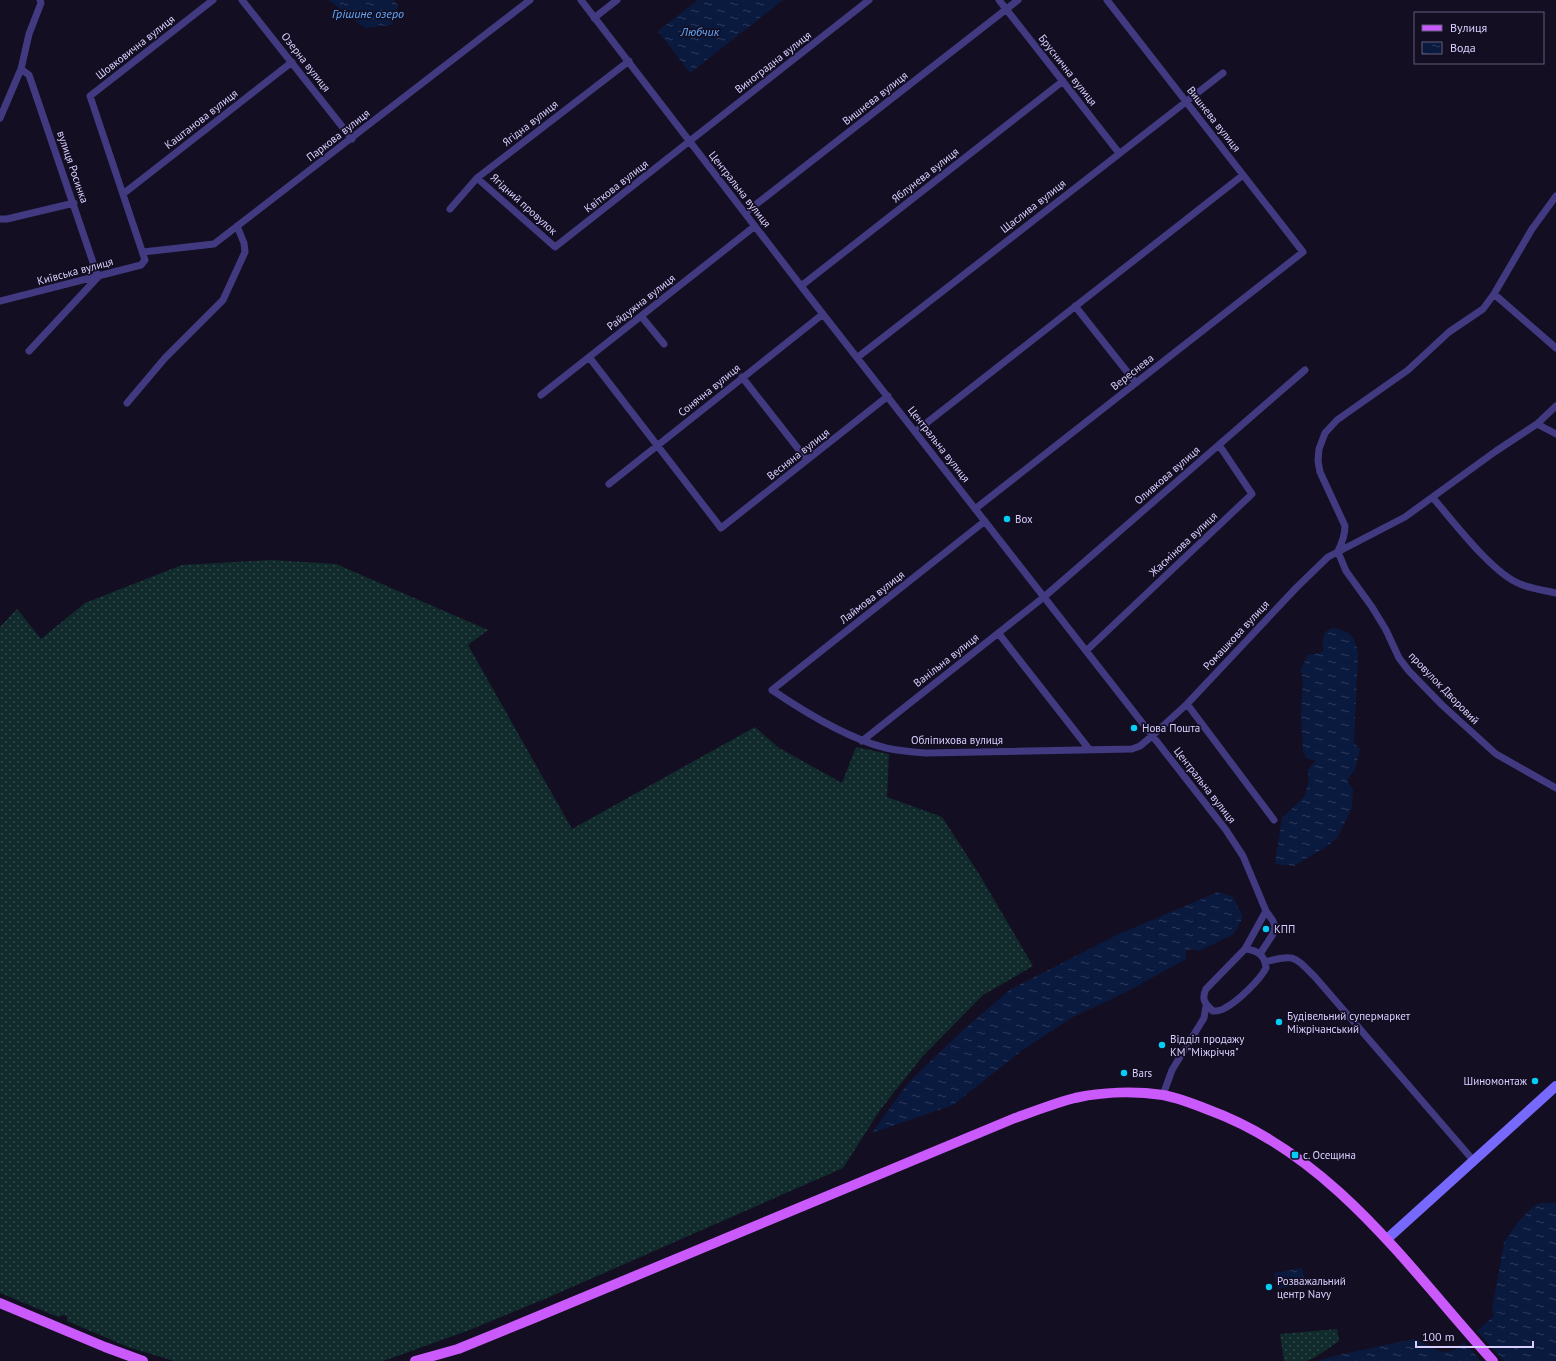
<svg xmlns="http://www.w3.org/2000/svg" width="1556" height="1361" viewBox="0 0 1556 1361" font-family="'PT Sans',sans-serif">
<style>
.grass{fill:url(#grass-dots)}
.water{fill:url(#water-ripples)}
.pier{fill:#130e22}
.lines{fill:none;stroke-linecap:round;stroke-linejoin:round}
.street{stroke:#413a80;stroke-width:7}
.secondary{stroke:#7769fc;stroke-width:10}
.primary{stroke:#ca5afc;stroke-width:10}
.poi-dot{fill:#05cdf6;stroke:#130e22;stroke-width:1.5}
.labels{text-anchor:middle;stroke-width:3.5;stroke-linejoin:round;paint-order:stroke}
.street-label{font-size:11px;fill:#d9d0fe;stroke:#130e22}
.poi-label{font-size:11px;fill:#d9d0fe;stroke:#130e22;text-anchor:start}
.water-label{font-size:12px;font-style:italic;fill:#60a9fc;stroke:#130e22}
</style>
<defs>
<pattern id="grass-dots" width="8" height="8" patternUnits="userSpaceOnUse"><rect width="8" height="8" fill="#112b2c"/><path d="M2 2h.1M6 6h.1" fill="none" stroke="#33494c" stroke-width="1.8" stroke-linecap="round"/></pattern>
<pattern id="water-ripples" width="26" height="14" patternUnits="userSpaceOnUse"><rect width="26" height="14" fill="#0a1a3f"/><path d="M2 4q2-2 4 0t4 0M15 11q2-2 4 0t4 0" fill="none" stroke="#2d3a5c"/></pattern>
</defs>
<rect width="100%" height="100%" fill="#130e22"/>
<path class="grass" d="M271,560l65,4 152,66 -20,15 104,184 183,-102 24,21 63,35 14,-36 33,7 -2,43 55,20 37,57 54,92 -50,29 -61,62 -42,53 -37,58 -296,130 -80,33 -84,30h-209l-46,-14 -61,-26v-5l-4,-1 -5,2 -58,-24v-666l17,-18 24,30 44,-36 97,-38z
M1337,1329l2,12 -25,17 -8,3h-22l-4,-27z"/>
<path class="water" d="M329,0h64l5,5 -2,12 -5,8 -26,3z
M698,0h85l-93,73 -32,-42z
M1332,628c20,3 24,10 26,28l-4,87 6,6 -5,20 -8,12 6,8 -1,19 -15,30 -11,9 -32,19 -19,-2 7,-46 22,-21 5,-16 -1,-12 8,-8 -10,-3 -3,-7 -2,-33 2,-40 -3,-8 8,-15 12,-2 3,-3c0,-10 -2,-18 9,-22z
M1218,892l15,5 10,20 -9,17 -35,17 -7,-2 -6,2v8l-60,33 -53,25 -52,34 -68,54 -81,28 36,-50 55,-53 48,-41 108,-55z
M1541,1203h15v158h-238l16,-5 79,-17c16,3 26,19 43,10l38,-33 -2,-6 12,-67c7,-13 24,-36 37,-40z
M1302,1268l3,16 -28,5 -3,-16z"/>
<path class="pier" d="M1475,1329l29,32h-23l-19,-21z"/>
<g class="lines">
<path class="street" d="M242,0l110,139
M581,0l220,286 425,544 17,26 23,55 7,10 2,6 -2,7 -13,20
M999,0l120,153
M594,18l23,-18
M21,69l8,6 69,202 -69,74
M0,118l21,-49 8,-35 12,-31 -1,-3
M477,178l78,69 314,-247
M123,194l169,-132
M450,209l27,-31 152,-117
M745,213l273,-213
M0,219h7l67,-16
M143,252l71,-8 316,-244
M801,286l262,-205
M1494,294l62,54
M0,301l141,-36 4,-5 -55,-164 123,-96
M1075,306l61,77
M641,316l23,28
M589,357l132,171 167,-132
M858,357l365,-284
M742,377l65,83
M541,395l214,-169
M127,403l38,-45 58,-58 22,-48 -1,-9 -7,-17
M1537,424l19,10
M915,432l328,-257
M609,484l214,-170
M1433,498c21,24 59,75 87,86 11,5 24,6 36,9
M975,509l328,-257 -196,-252
M985,521l-213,169c31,21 77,49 114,58 13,3 26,4 40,5l206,-4 8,-3 12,-10 35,-32 109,-116 32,-31 77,-40 91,-66 41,-27 19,-18
M1338,551c4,-8 7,-16 7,-25l-25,-54 -2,-11 1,-12 6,-16 12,-13 71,-50 41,-38 34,-23 11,-15 38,-65 24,-33
M1338,552l8,19 26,36 14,23 13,28 10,13 33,34 54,49 60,34
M999,634l90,115
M1086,651l166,-157 -33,-49
M1187,704l87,116
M862,741l182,-144 261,-227
M1245,949c12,1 20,6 21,19 -6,12 -29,34 -41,40 -4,3 -8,3 -12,3 -8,-7 -12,-12 -7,-22z
M1245,949l21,-38
M1265,962c30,-8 29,-6 50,15l158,183
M1163,1095l9,-25 32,-52 2,-12"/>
<path class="secondary" d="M1387,1239l169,-153"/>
<path class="primary" d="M0,1303l105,44 38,14
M415,1361l43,-12 76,-31 481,-200c20,-7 40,-15 60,-20 27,-6 60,-7 88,-3 15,3 31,9 46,15 123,45 199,157 284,251"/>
</g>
<g class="poi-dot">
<circle cx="1007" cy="519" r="4"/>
<circle cx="1134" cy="728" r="4"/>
<circle cx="1266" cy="929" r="4"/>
<circle cx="1279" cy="1022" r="4"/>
<circle cx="1162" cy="1045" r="4"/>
<circle cx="1124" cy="1073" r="4"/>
<circle cx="1535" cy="1081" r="4"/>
<rect x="1291" y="1151" width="8" height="8" rx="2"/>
<circle cx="1269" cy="1287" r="4"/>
</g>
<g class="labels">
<g class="street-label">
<text transform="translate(135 47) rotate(-38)" y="4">Шовковична вулиця</text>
<text transform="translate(306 62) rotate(52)" y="4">Озерна вулиця</text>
<text transform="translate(773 62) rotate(-38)" y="4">Виноградна вулиця</text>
<text transform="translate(1068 70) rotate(52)" y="4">Бруснична вулиця</text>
<text transform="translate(875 98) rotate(-38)" y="4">Вишнева вулиця</text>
<text transform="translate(201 119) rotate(-38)" y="4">Каштанова вулиця</text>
<text transform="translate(1214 119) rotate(52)" y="4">Вишнева вулиця</text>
<text transform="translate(530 123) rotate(-38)" y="4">Ягідна вулиця</text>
<text transform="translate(338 135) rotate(-38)" y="4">Паркова вулиця</text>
<text transform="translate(73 167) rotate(71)" y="4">вулиця Росинка</text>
<text transform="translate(925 175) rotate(-38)" y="4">Яблунева вулиця</text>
<text transform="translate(616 186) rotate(-38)" y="4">Квіткова вулиця</text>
<text transform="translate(740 189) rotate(52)" y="4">Центральна вулиця</text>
<text transform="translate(524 204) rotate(42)" y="4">Ягідний провулок</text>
<text transform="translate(1033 206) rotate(-38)" y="4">Щаслива вулиця</text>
<text transform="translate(75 271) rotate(-15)" y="4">Київська вулиця</text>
<text transform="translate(641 302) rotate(-38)" y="4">Райдужна вулиця</text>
<text transform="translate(1132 372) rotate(-38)" y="4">Вереснева</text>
<text transform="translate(709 390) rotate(-39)" y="4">Сонячна вулиця</text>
<text transform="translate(939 444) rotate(52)" y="4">Центральна вулиця</text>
<text transform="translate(798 454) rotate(-38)" y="4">Весняна вулиця</text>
<text transform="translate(1167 475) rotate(-41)" y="4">Оливкова вулиця</text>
<text transform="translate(1183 544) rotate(-43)" y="4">Жасмінова вулиця</text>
<text transform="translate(872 597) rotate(-38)" y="4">Лаймова вулиця</text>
<text transform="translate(1236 635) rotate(-47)" y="4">Ромашкова вулиця</text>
<text transform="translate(946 660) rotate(-38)" y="4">Ванільна вулиця</text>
<text transform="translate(1444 688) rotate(46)" y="4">провулок Дворовий</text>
<text x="957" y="744">Обліпихова вулиця</text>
<text transform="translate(1205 785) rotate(52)" y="4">Центральна вулиця</text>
</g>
<g class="poi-label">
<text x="1015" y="523">Box</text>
<text x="1142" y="732">Нова Пошта</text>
<text x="1274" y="933">КПП</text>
<text x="1287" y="1020">Будівельний супермаркет<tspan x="1287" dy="13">Міжрічанський</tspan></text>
<text x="1170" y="1043">Відділ продажу<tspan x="1170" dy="13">КМ "Міжріччя"</tspan></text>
<text x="1132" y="1077">Bars</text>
<text x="1527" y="1085" text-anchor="end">Шиномонтаж</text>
<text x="1303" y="1159">с. Осещина</text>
<text x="1277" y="1285">Розважальний<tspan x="1277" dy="13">центр Navy</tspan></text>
</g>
<g class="water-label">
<text x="368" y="18">Грішине озеро</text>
<text x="700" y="36">Любчик</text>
</g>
</g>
<rect x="1414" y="12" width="130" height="52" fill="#130e22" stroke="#625c7a"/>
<rect x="1422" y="25" width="20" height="6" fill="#ca5afc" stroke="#625c7a"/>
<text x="1450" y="32" font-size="12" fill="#d9d0fe">Вулиця</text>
<rect x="1422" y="42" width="20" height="12" fill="url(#water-ripples)" stroke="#625c7a"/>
<text x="1450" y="52" font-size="12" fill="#d9d0fe">Вода</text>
<path d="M1416 1341v6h117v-6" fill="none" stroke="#d9d0fe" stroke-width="2"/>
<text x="1422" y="1341" font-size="12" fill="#d9d0fe" stroke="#130e22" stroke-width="3" paint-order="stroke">100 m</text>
</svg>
